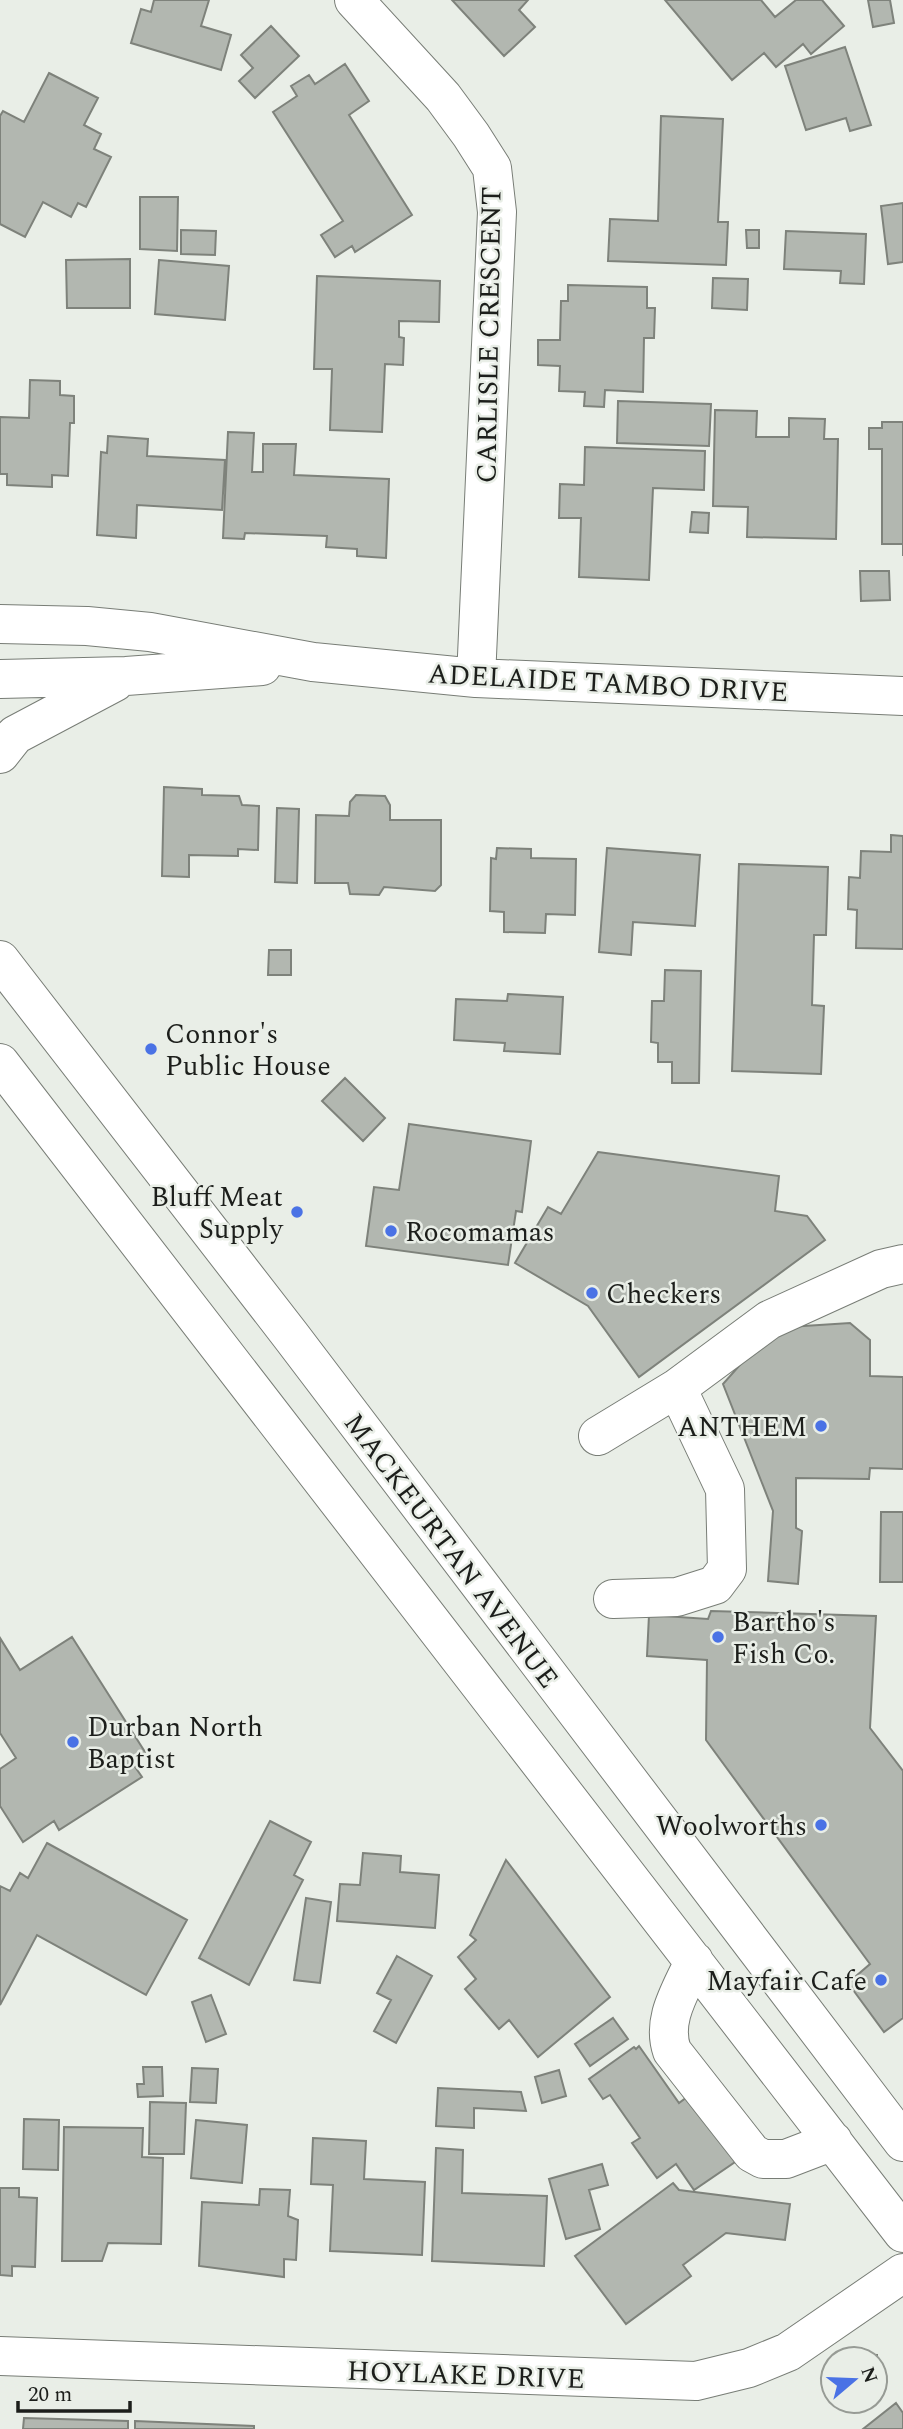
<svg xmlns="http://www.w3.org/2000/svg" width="903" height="2429" viewBox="0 0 903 2429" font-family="Spectral,serif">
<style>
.building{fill:#b2b7b0;stroke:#7e827b;stroke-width:2}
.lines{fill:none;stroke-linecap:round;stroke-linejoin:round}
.minor-casing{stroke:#787d76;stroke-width:40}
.minor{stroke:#fff;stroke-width:38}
.poi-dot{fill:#4a72e5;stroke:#e9eee7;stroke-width:2.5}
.labels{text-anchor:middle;stroke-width:5;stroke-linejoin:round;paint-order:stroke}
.street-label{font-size:28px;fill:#1c1e1b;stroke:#e9eee7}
.poi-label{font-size:28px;fill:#1c1e1b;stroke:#e9eee7;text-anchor:start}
</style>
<rect width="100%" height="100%" fill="#e9eee7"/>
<path class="building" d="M154,0h55l-8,26 30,9 -10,35 -90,-27 10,-34 10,3z
M452,0h76l-9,10 16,17 -31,29z
M665,0h96l14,17 21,-17h26l22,26 -33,28 -8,-10 -27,23 -12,-14 -32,27z
M868,0h22l4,23 -21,4z
M271,26l28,30 -44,42 -16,-17 14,-13 -12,-13z
M845,47l26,78 -21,6 -4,-13 -40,12 -21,-64z
M345,64l24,37 -20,14 63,100 -57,37 -3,-6 -17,11 -14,-22 22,-14 -70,-109 24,-16 -6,-10 18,-11 6,9z
M49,73l49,25 -14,27 17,9 -7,15 17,8 -25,50 -8,-4 -7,14 -28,-15 -18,35 -25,-13v-108l3,-5 21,11z
M661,116l62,3 -5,103h10l-2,43 -118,-4 2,-42 48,2z
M140,197h38l-1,54 -37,-2z
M903,203v59l-15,2 -7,-58z
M181,230l35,1 -1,24 -34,-1z
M746,230h13v18h-12z
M786,231l80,3 -2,50 -24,-1 1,-12 -57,-2z
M130,259v49h-63l-1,-48z
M159,260l70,6 -4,54 -70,-6z
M317,276l123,5 -1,41 -40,-1v16l5,1 -1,27 -18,-1 -3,68 -52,-2 2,-61h-18z
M713,278l35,1 -1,31 -35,-2z
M568,285l79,2v21h8l-1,30h-10l-1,54 -38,-2 -1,17 -20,-1 1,-14 -26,-1 1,-25 -22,-1v-25h22l1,-39h7z
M30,380l30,1v14l14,1v27h-4l-2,53 -16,-1v12l-45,-2v-11h-7v-57l29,1z
M618,401l93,3 -2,42 -92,-3z
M715,410l42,1 -1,26h33v-19l36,1 -1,20h14l-2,100 -89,-2 1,-30 -35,-1z
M882,422h21v134v-12h-21v-95h-13v-21h13z
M228,432l26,1 -2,39h11v-28h33l-2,31 95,4 -3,79 -29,-2v-7l-31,-2 1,-11 -82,-3 -1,6 -21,-1z
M108,436l40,3 -1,17 78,4 -3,50 -85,-5 -1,33 -39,-3 4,-83 6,1z
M585,447l120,4 -1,39 -51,-2 -4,92 -70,-3 2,-59h-22l1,-34 24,1z
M692,512l17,1 -1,20 -18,-1z
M860,571h29l1,29 -29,1z
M164,787l38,2v6l37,1 3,9 17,1 -1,44 -20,-1v7l-49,-1v22l-27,-1z
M356,795l29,1 5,9v15h51v65l-6,6 -51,-4 -5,8 -29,-1 -2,-11h-33l1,-68 33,1 1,-14z
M277,808l22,1 -2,74 -22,-1z
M891,835l12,1v113l-47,-1 1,-38 -9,-1 1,-32 11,1 1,-27 30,1z
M497,848l34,1v9l45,1 -1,56 -29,-1 -1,19 -41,-1v-20l-14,-1 1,-53 5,1z
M607,848l93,7 -5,71 -62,-4 -2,33 -32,-3z
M739,864l89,3 -2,68h-12l-2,70 12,1 -3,68 -89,-3z
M269,950h22v25h-23z
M665,970l36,1 -2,112h-27v-21h-14v-19l-7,-1 1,-41h12z
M508,994l55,3 -3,57 -56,-3 1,-8 -51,-3 2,-41 51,2z
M345,1078l40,40 -22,23 -41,-40z
M409,1124l122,17 -9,71 -6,-1 -8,54 -142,-19 8,-59 25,3z
M598,1152l181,24 -4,35 32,5 18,24 -186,137 -51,-71 -73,-43 33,-56 13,7z
M850,1323l20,17v36l33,1v92l-33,-1 -1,11 -73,-1v50l6,3 -4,53 -30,-3 5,-70 -50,-127 50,-56z
M881,1512h22v70h-23z
M711,1611l165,5 -6,112 33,43v247l-19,14 -36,-49 22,-19 -164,-224 1,-80 -60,-4 2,-41 59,4z
M72,1637l73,115 -14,9 11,16 -83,53 -5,-9 -31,21 -23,-36v-37l16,-11 -16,-25v-95l20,32z
M270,1821l41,21 -17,33 9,5 -54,105 -50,-27z
M47,1843l140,77 -41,75 -109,-60 -37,70v-119l10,5 10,-18 8,5z
M363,1853l38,3 -1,16 39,3 -4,53 -98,-7 3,-37 20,1z
M506,1860l104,137 -72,60 -29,-37 -10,9 -34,-40 11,-10 -18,-22 18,-17 -6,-5z
M306,1898l25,4 -11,81 -26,-3z
M397,1956l35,20 -36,67 -22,-12 17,-31 -14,-7z
M211,1995l15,39 -20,8 -14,-40z
M613,2018l15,21 -38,27 -15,-22z
M639,2046l40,57 12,-9 47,66 -44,30 -18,-26 -19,14 -25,-35 8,-5 -30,-43 -7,4 -14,-20 45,-32 2,2z
M143,2067h19l1,29 -25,1 -1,-13h7z
M192,2068l26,1 -2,34 -26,-1z
M559,2070l7,26 -24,7 -7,-26z
M438,2088l83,4 5,19 -52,-3v20l-38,-2z
M150,2102l36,1 -2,51h-35z
M24,2119l35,1 -1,50 -35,-1z
M196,2120l51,5 -5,58 -51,-5z
M64,2127l79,1 -1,29 21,1 -2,86 -53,-1 -6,18h-40z
M313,2138l53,3 -2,38 61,3 -3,73 -92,-4 3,-66 -22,-1z
M436,2148l27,2 -1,43 85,3 -3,70 -112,-5z
M602,2164l6,21 -19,5 11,39 -34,10 -17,-60z
M673,2183l6,7 111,14 -5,36 -59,-7 -43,32 8,11 -65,48 -51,-68z
M0,2188h19v9l18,1 -2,69 -23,-1v10l-12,-1z
M260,2189l30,1 -2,26 10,4 -2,40 -12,-1v18l-85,-11 3,-64 57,3z
M850,2354l27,1 -1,35 -1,-31h-25z
M896,2403l7,10v16h-40z
M24,2418l104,3v8h-105z
M135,2421l119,5v3h-119z"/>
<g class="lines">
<g class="minor-casing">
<path id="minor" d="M354,0l89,97 28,38 21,33 5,44 -21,466
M0,624l87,2 63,6 163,30 163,16 427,18
M0,679l126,-3 136,-10
M0,754l15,-19 100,-53
M0,960l291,376 612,806
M0,1063l903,1170
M598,1436l79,-48 92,-68 112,-51 22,-5
M613,1599l64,-2 38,-12 12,-16 -2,-80 -48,-101
M694,1961c-13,30 -33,58 -22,90l80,102 11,6h23l47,-18
M0,2356l696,25 53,-13 39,-16 115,-79"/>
</g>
<use href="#minor" class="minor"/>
</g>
<g class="poi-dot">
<circle cx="151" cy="1049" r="7"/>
<circle cx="297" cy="1212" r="7"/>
<circle cx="391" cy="1231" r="7"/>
<circle cx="592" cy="1293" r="7"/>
<circle cx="821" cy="1426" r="7"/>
<circle cx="718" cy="1637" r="7"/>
<circle cx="73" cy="1742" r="7"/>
<circle cx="821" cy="1825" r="7"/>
<circle cx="881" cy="1980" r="7"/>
</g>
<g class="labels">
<g class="street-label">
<text transform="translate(488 335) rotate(-89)" y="10">CARLISLE CRESCENT</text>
<text transform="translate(608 682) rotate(3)" y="10">ADELAIDE TAMBO DRIVE</text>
<text transform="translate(452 1550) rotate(53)" y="10">MACKEURTAN AVENUE</text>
<text transform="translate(466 2374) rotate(2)" y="10">HOYLAKE DRIVE</text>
</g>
<g class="poi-label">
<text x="165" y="1043">Connor's<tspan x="165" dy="32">Public House</tspan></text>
<text x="283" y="1206" text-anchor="end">Bluff Meat<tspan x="283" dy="32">Supply</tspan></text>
<text x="405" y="1241">Rocomamas</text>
<text x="606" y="1303">Checkers</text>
<text x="807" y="1436" text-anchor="end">ANTHEM</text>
<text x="732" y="1631">Bartho's<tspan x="732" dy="32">Fish Co.</tspan></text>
<text x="87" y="1736">Durban North<tspan x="87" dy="32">Baptist</tspan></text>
<text x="807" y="1835" text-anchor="end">Woolworths</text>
<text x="867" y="1990" text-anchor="end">Mayfair Cafe</text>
</g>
</g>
<g transform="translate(854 2380) rotate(71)"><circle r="33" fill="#e9eee7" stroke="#979b95" stroke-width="2"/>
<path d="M0-5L12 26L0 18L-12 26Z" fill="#4a72e5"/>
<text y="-10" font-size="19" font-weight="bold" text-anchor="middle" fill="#1c1e1b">N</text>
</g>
<path d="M18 2401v10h112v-10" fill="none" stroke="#1c1e1b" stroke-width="3.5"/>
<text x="28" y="2401" font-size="21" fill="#1c1e1b" stroke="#e9eee7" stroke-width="5" paint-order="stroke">20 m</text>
</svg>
